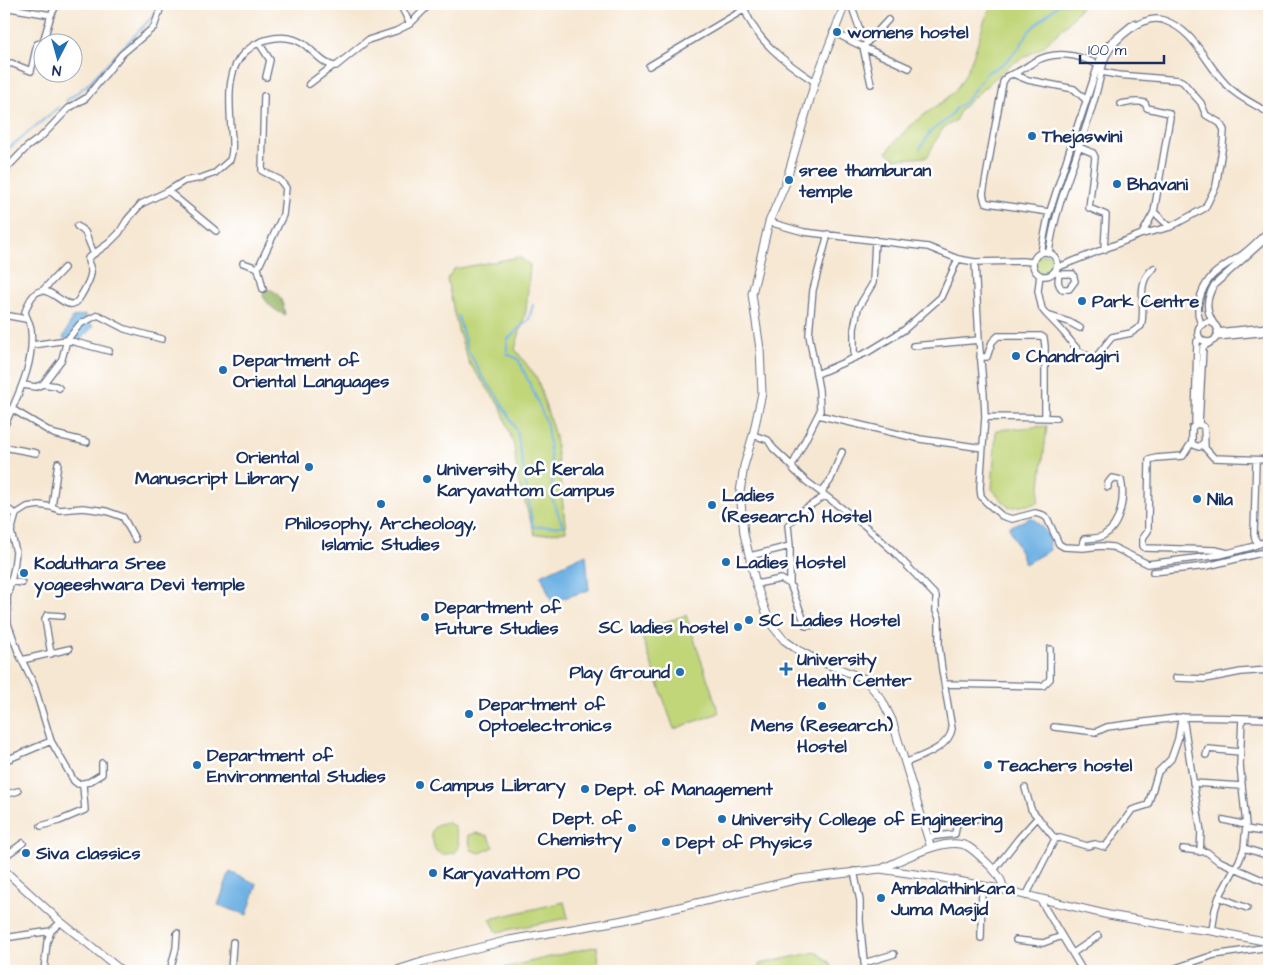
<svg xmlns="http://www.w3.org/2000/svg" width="1273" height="975" viewBox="0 0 1273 975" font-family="'Architects Daughter',sans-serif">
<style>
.green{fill:#c1d579;stroke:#6e826c}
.forest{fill:#98b669;stroke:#5a7264}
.water{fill:#6fb2e4;stroke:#4570a1}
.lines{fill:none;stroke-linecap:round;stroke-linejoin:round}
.stream{stroke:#6fb2e4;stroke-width:2}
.minor-casing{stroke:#686f87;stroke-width:8}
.major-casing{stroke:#686f87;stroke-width:9}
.minor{stroke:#fff;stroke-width:5.5}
.major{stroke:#fff;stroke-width:7}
.poi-dot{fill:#1f6fb2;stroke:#fff;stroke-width:2}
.labels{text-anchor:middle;stroke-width:5;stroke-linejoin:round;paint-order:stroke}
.poi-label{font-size:18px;font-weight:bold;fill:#1b2f5e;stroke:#fff;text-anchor:start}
</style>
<rect width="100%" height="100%" fill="#fff"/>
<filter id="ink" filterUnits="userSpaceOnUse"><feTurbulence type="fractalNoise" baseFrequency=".02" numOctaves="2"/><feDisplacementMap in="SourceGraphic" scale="10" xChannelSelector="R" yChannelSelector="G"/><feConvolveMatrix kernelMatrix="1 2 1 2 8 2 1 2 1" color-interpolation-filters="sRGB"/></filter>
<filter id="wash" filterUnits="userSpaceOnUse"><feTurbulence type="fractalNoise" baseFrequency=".0096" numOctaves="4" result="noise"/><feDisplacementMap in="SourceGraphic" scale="20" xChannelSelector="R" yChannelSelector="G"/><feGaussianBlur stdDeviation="1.12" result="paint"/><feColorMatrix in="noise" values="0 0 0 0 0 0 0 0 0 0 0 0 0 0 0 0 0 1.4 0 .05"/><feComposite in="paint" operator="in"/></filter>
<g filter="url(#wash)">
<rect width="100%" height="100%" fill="#f6e7d2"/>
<path class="green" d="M998,4h85l-15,19 -25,24 -33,18 -35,31 -14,13 -6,12 -12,7 -16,29 -31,2 -9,-7c10,-15 26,-29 41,-40 11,-8 23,-15 31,-27 8,-11 17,-36 21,-50 4,-12 6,-26 18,-31z
M1035 264a10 10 0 1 1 20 0a10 10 0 1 1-20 0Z
M519,257l11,8 -4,46 -11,38 22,29 18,58 11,95 -31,4 -17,-55 -4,-34 -13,-39 -32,-44 -11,-33 -11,-51 7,-10z
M1047,426l-9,77 -29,5 -17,-19 4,-59z
M686,615l33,98 -45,16 -34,-98z
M446,822l8,4 5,18 -3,8 -14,3 -7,-5 -4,-17 5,-8z
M476,833l12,3 6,11 -14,6 -9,-3 -3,-15z
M564,902l4,16 -71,14 -7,-13z
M597,946l1,25h-108z
M816,952l13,10 5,9h-73l-2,-7z"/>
<path class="forest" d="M267,289c14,2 16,15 18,26 -10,-4 -17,-10 -22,-19l1,-6z"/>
<path class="water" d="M85,315l8,12 -19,19 -11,-8 10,-21z
M1032,517l16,17 2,16 -25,14 -16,-37z
M586,554l3,36 -37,12 -11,-27z
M230,872l27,12 -10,31 -29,-10z"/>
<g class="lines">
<path class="stream" d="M66,101l21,-16 70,-73
M920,149l10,-17 20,-15 6,-9 9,-6 21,-29 17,-9 16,-16 10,-17 30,-27
M4,152l55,-45
M458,316l9,32 15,28 16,21 19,34 16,96 30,-1 -11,-28v-29l-5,-44 -12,-30 -17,-36 -11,-5v-14l22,-21 4,-14"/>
</g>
</g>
<g filter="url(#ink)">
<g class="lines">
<g class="minor-casing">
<path id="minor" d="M400,4l10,20
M743,4c10,35 43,59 72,78
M851,4l10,29 6,9
M4,7l47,8 6,-11
M833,32l30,15 25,-27
M43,42l8,-27
M259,43l11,17 -4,17
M863,47l46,21
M863,47l8,37
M649,66l96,-57
M4,69l3,-4 4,-2 20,8 6,-27 5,-1
M1013,74l-6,2 -4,6 -20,112 2,8 3,1 61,9 -1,5
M309,84l24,-18
M1086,100l-12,-11 -46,-9 -15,-6c8,-3 14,-8 21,-12 20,-12 44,-8 64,3
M1121,104c8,-1 15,-4 24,-1l2,5 22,5 1,4 -16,95 -12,22
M1080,120l21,-64 9,-13 24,-20
M1079,147l14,6 2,4 -6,51 17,7 -2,35
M4,171l23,-24 15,-11 27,-28 17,-10 36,-44 32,-27 8,-23
M168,191l48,40
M1154,212l16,15
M769,222l35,10 124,15 30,12 17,3 47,-1 10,1
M77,226l8,6 9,22
M1033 264a12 12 0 1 1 24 0a12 12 0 1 1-24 0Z
M1041,252l7,-35 32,-99
M1049,252c5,-36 18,-70 30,-105 7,-20 14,-41 19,-61 3,-10 4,-21 8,-30 9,-17 37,-42 57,-36 31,10 40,39 60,61 11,14 31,23 46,32
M975,262l4,78 5,55 1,22 -5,71 1,8 5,6 16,14 10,3 23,-6 8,2 4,3 12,26 5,3 19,1 18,-2 12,1 35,17 72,-9 31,-8 18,-7
M243,263l15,5
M1056,268l86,-34 28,-7 35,-19 11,-22 7,-42 1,-14 -4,-7 -14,-8 -5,-12 -18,-21 -4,-2 -61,-5 -16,-3
M1055,271l4,3c-1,6 -2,10 3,15h7l6,-8 -2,-7h-14
M1040,275l-2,16 4,18 5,6 22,7 11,6
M263,289l-5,-21 25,-53 3,-27 -6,-8 -18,-9 2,-75
M43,290l21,-22
M4,315l22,4
M1047,315c6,6 12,12 17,18 10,11 16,25 32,24l16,-20 19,-4 10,-7c6,-19 -7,-43 13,-58
M1198 332a10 10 0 1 1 20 0a10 10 0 1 1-20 0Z
M1214,324c-9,-14 -8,-25 0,-39l55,-49
M1202,325c-9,-14 -1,-36 9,-48 8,-9 22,-16 32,-23 9,-7 18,-16 26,-24
M1217,332l52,-5
M1216,337l53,-5
M32,345l35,-5 42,11
M913,346l66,-6
M980,357h7l5,-15 6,-6h43l3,2 1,8v72
M854,358v-29l4,-21 15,-25 2,-43
M817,374l51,-22 36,-22 37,-33 17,-38
M43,384l13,2 3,2
M23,385l13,2 7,-3 19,-25 5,-19 13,-16 18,-9 27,14 37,10
M12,409c11,-25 22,-50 19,-79 0,-6 -5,-12 -6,-18 16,-47 36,0 50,-9 3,-1 5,-6 7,-9 4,-7 8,-13 9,-21 1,-6 -4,-9 -3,-15l21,-15 10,-10 8,-13 14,-16 27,-13 16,-10 17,-3 14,-5 15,-13c4,-10 2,-21 1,-31 -1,-25 -6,-58 14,-77 16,-15 42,-20 60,-7 9,7 20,21 31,21l32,-26 28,-9 14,-7 20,-20
M818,415l102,24 63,9
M985,417l71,1
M1199,424l4,-77 8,-5
M1195,425l2,-84 4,-2
M4,427l8,-18 42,25 33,8
M753,435l15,5 5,8 19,18 2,4 12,11 58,44 29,26 43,45v15l3,7v29l3,23 10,59c-3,19 -31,27 -47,34
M1192,442l-9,14 -27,2 -7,2 -1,61v10l-5,7v8l2,2 70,2 13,3
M1204,442l-5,5 -7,-3v-16l4,-4 5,1 3,2 1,21 9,10 55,2
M4,447l32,6
M1256,461l-2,73 1,5 4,5
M792,466l28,-55 -1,-21 -10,-55 4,-45 15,-56
M821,492l9,-11 12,-29
M4,507l12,7
M52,507l6,-44
M1083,548v-7l1,-2c7,-1 15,0 20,-4 17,-9 21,-39 17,-55l-9,-2 -4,5v4
M750,556l40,-10
M1153,572l54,-6 62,-15
M10,581l12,2
M756,584l25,-5 9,5 16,42 20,-3
M790,584v-38l-2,-21 15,-15 22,-14
M51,654l-6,-35 2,-4 15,1
M22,660l47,-11
M1176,678l29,1 36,-7 28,-2
M945,684l98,2 7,-7v-30
M1183,717l18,115 -1,20
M1054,727l42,5 11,-5 76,-10 59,1
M51,741l23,40 4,3 11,-2 13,-8v-11
M1206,755l2,-6 32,3
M4,761l47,-20 -17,-56 -15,-31 -11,-30 -1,-26 7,-30 2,-16 -5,-20 5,-18 11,-7 12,-2 13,2 7,3 24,-2 23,3 17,6 12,22
M1193,783l49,3
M1025,788l6,21 24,30
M4,795l14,-4
M1224,820l22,5
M41,826l18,-5 26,-11 -2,-25
M1246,829l23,4
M928,837l27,-3 2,-11 23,-5
M1244,848l25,8
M1183,849l24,3 10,8 52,23
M4,857l19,-14
M994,870l25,-32 19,-21
M854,871l6,30v20l5,50
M1026,896l29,-57 5,-1 27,8 8,-2 10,3 27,-37 16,-5 10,-33 13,-13 7,-20 3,-19 2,-3
M1219,897l28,11
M1039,898l44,73
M1212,931l3,-21 4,-13 20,-36 5,-13 2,-23 -6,-60 2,-47 27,1
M4,938l47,-7 10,-9
M981,938l1,-52
M1016,940l27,3 19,-7
M1073,953l25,-17
M864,963l30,-9
M44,971l3,-29 4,-11
M170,971l6,-23 1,-15
M231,971l2,-29
M1167,971l47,-16 55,-8"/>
</g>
<g class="major-casing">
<path id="major" d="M845,4l-30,78 -30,103 -16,37 -17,72 8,55 2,44 -9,42 -9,31 -4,26 4,42 12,50 14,39 14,17 14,10 21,11 46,18 17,21 10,20 39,128
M881,869c21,-9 64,-33 86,-23 7,4 13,10 18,15 10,10 16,15 19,29
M4,870l57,52 61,49
M394,971l31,-10 84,-21 115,-20 175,-41 81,-10 63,9 61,12 105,25 63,11 40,5 57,11"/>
</g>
<use href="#minor" class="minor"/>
<use href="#major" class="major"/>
</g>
</g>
<g class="poi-dot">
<circle cx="837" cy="32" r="5"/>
<circle cx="1032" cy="136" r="5"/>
<circle cx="789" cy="180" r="5"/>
<circle cx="1117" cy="184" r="5"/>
<circle cx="1082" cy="301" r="5"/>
<circle cx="1016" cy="356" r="5"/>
<circle cx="223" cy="370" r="5"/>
<circle cx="309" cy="467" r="5"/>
<circle cx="427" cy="479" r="5"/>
<circle cx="1197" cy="499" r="5"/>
<circle cx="381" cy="504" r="5"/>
<circle cx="712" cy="505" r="5"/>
<circle cx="726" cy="562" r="5"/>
<circle cx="24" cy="573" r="5"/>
<circle cx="425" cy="617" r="5"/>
<circle cx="749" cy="620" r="5"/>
<circle cx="738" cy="627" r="5"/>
<path d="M783.5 661.5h5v5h5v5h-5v5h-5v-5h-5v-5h5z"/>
<circle cx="680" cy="672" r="5"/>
<circle cx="822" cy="706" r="5"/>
<circle cx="469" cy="714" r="5"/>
<circle cx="197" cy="765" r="5"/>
<circle cx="988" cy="765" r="5"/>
<circle cx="420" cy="785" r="5"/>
<circle cx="585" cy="789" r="5"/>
<circle cx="722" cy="819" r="5"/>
<circle cx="632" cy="828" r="5"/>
<circle cx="666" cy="842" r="5"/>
<circle cx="26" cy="853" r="5"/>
<circle cx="433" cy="873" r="5"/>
<circle cx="881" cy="898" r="5"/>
</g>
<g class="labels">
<g class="poi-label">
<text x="847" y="38">womens hostel</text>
<text x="1042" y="142">Thejaswini</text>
<text x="799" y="176">sree thamburan<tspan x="799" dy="21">temple</tspan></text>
<text x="1127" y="190">Bhavani</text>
<text x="1092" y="307">Park Centre</text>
<text x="1026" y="362">Chandragiri</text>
<text x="233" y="366">Department of<tspan x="233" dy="21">Oriental Languages</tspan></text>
<text x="299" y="463" text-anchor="end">Oriental<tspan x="299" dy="21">Manuscript Library</tspan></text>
<text x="437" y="475">University of Kerala<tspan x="437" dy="21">Karyavattom Campus</tspan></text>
<text x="722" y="501">Ladies<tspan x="722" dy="21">(Research) Hostel</tspan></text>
<text x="1207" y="505">Nila</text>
<text x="381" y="529" text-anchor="middle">Philosophy, Archeology,<tspan x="381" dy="21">Islamic Studies</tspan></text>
<text x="736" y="568">Ladies Hostel</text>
<text x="34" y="569">Koduthara Sree<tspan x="34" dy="21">yogeeshwara Devi temple</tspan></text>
<text x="435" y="613">Department of<tspan x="435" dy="21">Future Studies</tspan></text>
<text x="759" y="626">SC Ladies Hostel</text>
<text x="728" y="633" text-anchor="end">SC ladies hostel</text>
<text x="797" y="665">University<tspan x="797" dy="21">Health Center</tspan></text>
<text x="670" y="678" text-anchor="end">Play Ground</text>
<text x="479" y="710">Department of<tspan x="479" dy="21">Optoelectronics</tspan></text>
<text x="822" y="731" text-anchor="middle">Mens (Research)<tspan x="822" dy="21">Hostel</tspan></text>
<text x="207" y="761">Department of<tspan x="207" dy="21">Environmental Studies</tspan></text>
<text x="998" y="771">Teachers hostel</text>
<text x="430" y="791">Campus Library</text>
<text x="595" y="795">Dept. of Management</text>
<text x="622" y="824" text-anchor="end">Dept. of<tspan x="622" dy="21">Chemistry</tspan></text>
<text x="732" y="825">University College of Engineering</text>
<text x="676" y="848">Dept of Physics</text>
<text x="36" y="859">Siva classics</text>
<text x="443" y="879">Karyavattom PO</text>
<text x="891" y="894">Ambalathinkara<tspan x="891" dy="21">Juma Masjid</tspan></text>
</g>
</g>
<rect width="1273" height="975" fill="none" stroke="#fff" stroke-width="20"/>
<g transform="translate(58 58) rotate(186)"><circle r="24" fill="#ffffff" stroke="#a4acbf"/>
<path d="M0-4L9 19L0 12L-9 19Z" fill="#1f6fb2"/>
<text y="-8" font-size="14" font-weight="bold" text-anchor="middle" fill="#1b2f5e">N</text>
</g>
<path d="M1080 55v8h84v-8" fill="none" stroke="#1b2f5e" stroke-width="2.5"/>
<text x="1088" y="55" font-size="15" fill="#1b2f5e" stroke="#ffffff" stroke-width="4" paint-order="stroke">100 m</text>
</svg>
